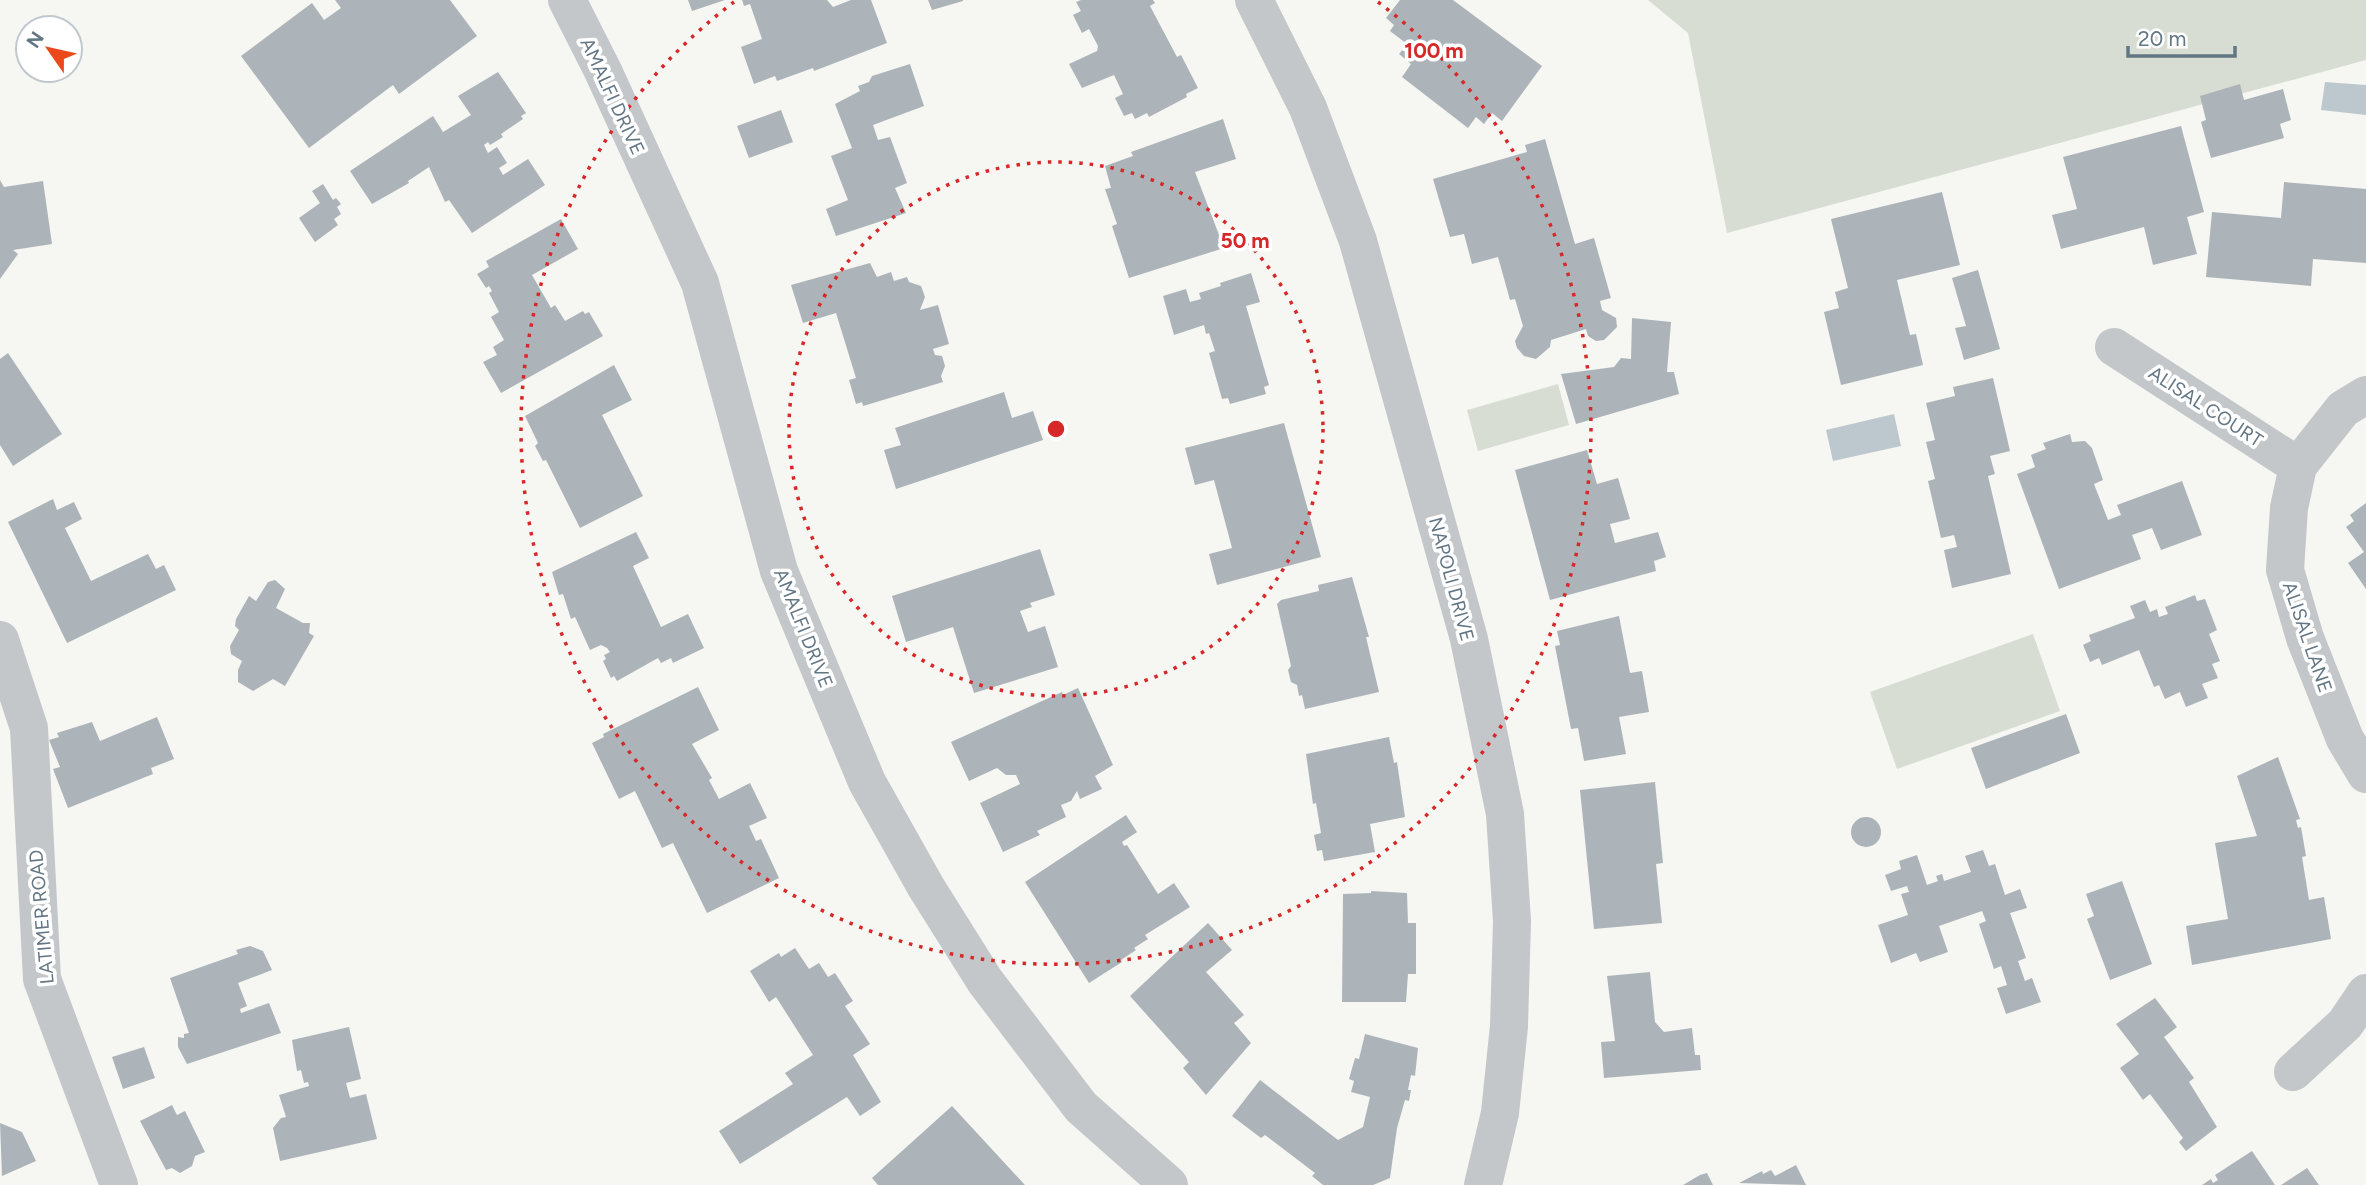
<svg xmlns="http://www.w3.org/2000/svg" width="2366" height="1185" viewBox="0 0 2366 1185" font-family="Figtree,sans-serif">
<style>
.green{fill:#d7ddd3}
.water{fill:#bcc8cd}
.building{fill:#acb4b9}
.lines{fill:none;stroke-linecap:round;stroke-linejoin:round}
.minor{stroke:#c3c7ca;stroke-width:38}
.ring{fill:none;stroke:#d62828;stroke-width:3.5;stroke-dasharray:3.5 7}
.labels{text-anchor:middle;stroke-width:7;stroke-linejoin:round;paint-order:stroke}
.street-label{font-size:19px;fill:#637684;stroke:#fff}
.centre{fill:#d62828;stroke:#fff;stroke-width:3.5}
.ring-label{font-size:21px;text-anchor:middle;font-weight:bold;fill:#d62828;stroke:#fff;stroke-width:7;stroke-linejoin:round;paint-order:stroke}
</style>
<rect width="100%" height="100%" fill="#f6f6f2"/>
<path class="green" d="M1648,0h718v60l-639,173 -39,-200z
M1558,384l11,41 -91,26 -11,-41z
M2033,634l27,77 -163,58 -27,-77z"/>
<path class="water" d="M2325,82l41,3v30l-45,-5z
M1894,414l7,32 -68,15 -7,-31z"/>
<path class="building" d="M335,0h115l27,36 -78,58 -6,-9 -84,63 -68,-92 71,-53 12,17 17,-12z
M688,0h37l-33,11z
M742,0h85l6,7 18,-7h20l16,43 -73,28 -1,-3 -36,13 -2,-5 -21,8 -13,-37 21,-8 -12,-35 -6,2z
M928,0h35v1l-31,9z
M1081,0h72l2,3 -5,3 27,51 4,-2 17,33 -12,6 1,3 -38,20 -2,-4 -12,6 -3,-6 -8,3 -9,-18 8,-4 -9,-19 -32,13 -13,-24 28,-13 1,-5 -9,-17 -7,4 -9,-18 8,-4 -5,-9z
M1400,0h53l89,66 -40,55 -10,-8 -8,11 -8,-7 -8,11 -66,-51 9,-13 -12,-10 8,-10 -17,-13 4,-6 -8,-7z
M910,64l14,42 -51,19 5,15 12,-3 17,46 -12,5 11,25 -70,23 -10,-27 22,-9 -17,-44 21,-8 -17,-44 25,-13 -2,-5 11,-4 3,-6z
M498,72l28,41 -5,3 2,3 -22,15 2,3 -13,8 -2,-3 -4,3 4,8 9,-6 10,16 -8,5 4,7 25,-16 17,26 -73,48 -23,-33 -4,2 -16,-35 -21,14 1,2 -37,21 -22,-33 83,-55 10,16 28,-17 -13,-19z
M2240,84l4,16 39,-11 8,31 -11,4 4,14 -73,20 -10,-36 5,-2 -6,-24z
M781,110l12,32 -44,16 -12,-32z
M1223,119l13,40 -41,13 29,76 -95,30 -17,-52 5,-2 -12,-35 6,-1 -6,-22 28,-10 -2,-4z
M2181,126l23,86 -17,5 10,37 -44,11 -9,-38 -83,22 -9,-34 25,-6 -14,-52z
M1545,139l30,105 19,-6 17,60 -11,3 2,9 14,8 1,9 -13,13 -8,1 -8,-5 -2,-7 -35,11 -1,7 -14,12 -12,-3 -7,-8 -2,-7 8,-15 -8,-27 -5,1 -12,-43 -26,7 -8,-30 -14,3 -17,-58 94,-27 -2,-7z
M0,180l4,7 39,-6 9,63 -39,6 5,4 -18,25z
M2284,182l82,7v74l-53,-4 -2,27 -105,-9 6,-65 69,6z
M323,184l10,16 3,-2 5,6 -4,3 4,7 -7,5 4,6 -23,17 -16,-24 21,-15 -8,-12z
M1942,192l18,73 -63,15 13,55 6,-1 7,31 -82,20 -17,-73 15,-4 -4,-16 13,-4 -17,-69z
M561,219l17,30 -46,26 19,33 4,-3 10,16 18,-10 2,3 4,-2 14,24 -102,57 -18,-31 14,-7 -4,-8 11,-7 -13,-23 8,-5 -10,-19 3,-2 -3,-5 -3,2 -9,-14 12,-7 -3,-6z
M870,263l7,14 14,-5 3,9 13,-4 2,5 12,4 4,11 -5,13 18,-5 11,39 -16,5 2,6 7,1 3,10 -4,10 2,6 -80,24 -1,-4 -6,2 -7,-24 7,-2 -20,-65 -33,10 -12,-38z
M1978,270l22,79 -36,11 -9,-32 11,-2 -14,-48z
M1251,273l9,29 -14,4 23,79 -5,2 2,7 -36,10 -2,-6 -6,1 -13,-46 6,-2 -6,-18 -3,1 -2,-9 -30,10 -11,-39 23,-7 4,13 11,-3 -2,-6 22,-7 -1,-3z
M1632,318l39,4 -4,50h7l5,22 -103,30 -15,-50 53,-7 7,-9 10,1z
M8,353l54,81 -49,32 -13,-21v-86z
M614,365l18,35 -30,15 41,81 -63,32 -34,-68 -3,1 -8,-15 3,-3 -13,-27z
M1993,378l17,73 -20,5 5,18 -7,2 23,98 -59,14 -8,-38 13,-3 -3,-12 -13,3 -13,-57 7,-2 -9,-37 9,-2 -9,-37 29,-7 -2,-9z
M1004,392l8,26 21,-7 10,29 -147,49 -12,-39 17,-5 -6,-17z
M1284,423l37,134 -104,28 -8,-31 23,-6 -18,-68 -19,5 -10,-37z
M2070,434l2,8 13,-1 7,7 11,32 -9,4 14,36 13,-5 -4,-10 65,-24 20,54 -41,15 -9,-22 -20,7 9,24 -82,30 -42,-115 18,-7 -4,-12 15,-6 -3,-6z
M1587,450l10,34 21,-6 12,41 -20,5 5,19 43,-11 8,25 -12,4 2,10 -106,29 -35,-130z
M53,499l4,11 17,-8 8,17 -17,9 26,53 57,-27 8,15 8,-4 12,25 -109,53 -59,-121z
M2366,503v86l-18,-26 16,-11 -18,-25 8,-6 -4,-6z
M636,532l13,26 -16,8 28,61 27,-13 16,34 -31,15 -2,-5 -10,5 -3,-5 -41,23 -3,-5 -3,2 -8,-17 3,-2 -2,-4 6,-3 -3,-4 -6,-3 -11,5 -15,-33 -4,2 -8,-25 -4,1 -7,-23z
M1040,549l15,46 -25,8 2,4 -12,4 8,21 17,-6 13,41 -84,26 -21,-66 -47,15 -14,-46z
M1352,577l17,60h-3l13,55 -74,17 -3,-14 -3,1 -2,-11 -6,-3 -3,-12 3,-4 -14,-62 4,-4 38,-9 -1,-6z
M275,580l10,9 -9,19 27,15h7l-1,10 5,3 -29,50 -12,-7 -20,12 -15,-9v-12l4,-9 -11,-7 -1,-8 9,-16 -4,-4 1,-7 13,-23 7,5 12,-19z
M2195,595l2,6 8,-2 12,31 -8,4 11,27 -8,3 6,14 -16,6 6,14 -22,9 -6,-15 -15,7 -6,-14 -5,2 -15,-37 -37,15 -3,-7 -9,4 -7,-17 8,-4 -2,-6 46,-17 -5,-12 15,-6 5,12 7,-3 2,8 9,-3 -3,-7z
M1619,616l11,57 12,-2 7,41 -30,5 7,37 -42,7 -6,-33 -7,1 -16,-83 5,-1 -3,-14z
M698,687l21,43 -27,14 20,34 -3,2 10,19 31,-16 17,35 -18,8 7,15 5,-2 18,39 -72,35 -34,-70 -11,5 -27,-57 -16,8 -27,-56 12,-6 -1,-3z
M1078,688l35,77 -18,11 7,13 -22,10 -3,-8 -6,10 -10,4 5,12 -29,14 3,4 -37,17 -23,-49 40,-19 -4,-9h-10l-9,-7 -28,13 -18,-39 111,-50 1,3z
M2066,714l14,39 -94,36 -15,-41z
M157,717l17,42 -23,9 2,6 -85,34 -15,-39 7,-2 -11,-27 10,-3 -2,-4 35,-11 8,19z
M1389,737l5,26 3,-1 8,55 -35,7 5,28 -51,9 -2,-11 -5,1 -3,-16 7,-2 -5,-30 -3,1 -7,-50z
M2278,757l22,62 -4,1 2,8 3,-1 5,29 -4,1 7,43 15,-3 7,42 -139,26 -6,-39 42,-7 -13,-76 42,-7 -20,-60z
M1655,782l8,81 -7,1 6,59 -68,6 -14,-139z
M1126,815l11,17 -15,10 2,4 3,-1 31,49 16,-11 16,24 -45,28 3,4 -14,9 2,2 -15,10 1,2 -33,21 -64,-101z
M1851 832a15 15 0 1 1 30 0a15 15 0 1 1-30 0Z
M1983,850l6,16 6,-2 10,31 15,-6 7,19 -17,5 16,45 -8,3 7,20 7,-3 9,24 -35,12 -9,-26 10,-3 -6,-19 -7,3 -15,-45 7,-3 -4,-10 -43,15 9,26 -28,10 -4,-9 -25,10 -13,-38 30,-10 -7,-21 8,-2 -2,-6 -16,5 -6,-16 16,-6 -2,-8 18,-6 10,30 11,-4 -2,-5 6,-2 2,7 27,-9 -6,-16z
M2122,881l30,83 -42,16 -23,-61 7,-3 -8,-22z
M1371,891l36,2 1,30h8v51h-8l-2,28h-64l1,-108 28,-1z
M1208,923l24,27 -26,22 38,43 -10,8 17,20 -45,52 -23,-27 6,-6 -59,-66z
M250,946l13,5 9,19 -34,13 9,23 -7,3 1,4 28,-10 12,30 -94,31 -9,-17v-10l6,1v-4l5,-1 -19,-55 68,-24 -2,-4z
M795,948l14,21 10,-6 9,14 7,-4 18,28 -8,5 25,38 -17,11 28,47 -21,14 -13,-19 -107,67 -21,-33 74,-47 -8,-11 28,-18 -37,-58 -7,5 -19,-31 29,-18 2,4z
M1650,972l5,50 9,10 28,-4 3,27h5l1,15 -97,8 -3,-36 14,-1 -8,-65z
M2155,998l22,29 -13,10 30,41 -5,4 28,45 -31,24 -7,-9 4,-4 -33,-44 -7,6 -23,-32 19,-14 -23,-30z
M349,1027l12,52 -15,4 4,15 16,-4 11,45 -97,22 -7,-33 8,-10 5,-1 -7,-22 30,-9 -1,-4 -4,1 -3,-13 -4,1 -5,-31z
M1365,1034l53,14 -3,28 -4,-1 -3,15h3l-2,11 -4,-1 -8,28 -7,50 -17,7h-50l-11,-9 3,-3 -50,-38 -4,3 -29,-22 28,-36 78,60 25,-13 7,-30 -19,-5 3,-11 -5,-2 6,-21 4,1z
M144,1047l11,31 -32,11 -11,-32z
M172,1105l5,10 8,-4 20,41 -10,4 -3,10 -12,7 -8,-5 -6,2 -26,-49z
M952,1106l73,79h-147l-6,-7z
M0,1123l22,9 14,29 -34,15z
M2252,1151l23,34h-73l9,-6 2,4 5,-3 -3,-5z
M1796,1165l10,20 -67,-2 23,-12 1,3 8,-4 4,6z
M2307,1168l12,17h-38z
M1707,1173l6,12h-30l17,-10z"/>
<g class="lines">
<path class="minor" d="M567,0l36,71 97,212 79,288 88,211 59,105 59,94 96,126 88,78
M1254,0l54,108 50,133 111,398 36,175 7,107 -3,105 -9,87 -17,72
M2114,347l184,119
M2366,395l-23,14 -45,57 -9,42 -4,62 20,68 40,101 21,35
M0,640l29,88 13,251 77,206
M2293,1072l52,-48 21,-31"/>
</g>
<g class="ring">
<circle cx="1056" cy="429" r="267"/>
<path d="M1378 2A535 535 0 1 1 734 2"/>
</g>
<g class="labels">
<g class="street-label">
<text transform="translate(613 96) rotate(65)" y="7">AMALFI DRIVE</text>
<text transform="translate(2206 406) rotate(33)" y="7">ALISAL COURT</text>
<text transform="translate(1452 579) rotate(75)" y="7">NAPOLI DRIVE</text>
<text transform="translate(804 628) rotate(68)" y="7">AMALFI DRIVE</text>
<text transform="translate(2308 637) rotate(71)" y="7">ALISAL LANE</text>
<text transform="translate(41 917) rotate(-95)" y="7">LATIMER ROAD</text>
</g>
</g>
<circle cx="1056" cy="429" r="10" class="centre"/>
<g class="ring-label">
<text x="1434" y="58">100 m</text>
<text x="1245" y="248">50 m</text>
</g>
<g transform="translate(49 49) rotate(304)"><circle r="33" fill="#ffffff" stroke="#c1c8ce" stroke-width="2"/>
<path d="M0-5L12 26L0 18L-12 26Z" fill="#eb491c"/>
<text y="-10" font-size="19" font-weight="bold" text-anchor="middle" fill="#637684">N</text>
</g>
<path d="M2128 46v10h107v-10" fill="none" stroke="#637684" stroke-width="3.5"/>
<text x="2138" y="46" font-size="21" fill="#637684" stroke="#ffffff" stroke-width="5" paint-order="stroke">20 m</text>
</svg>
